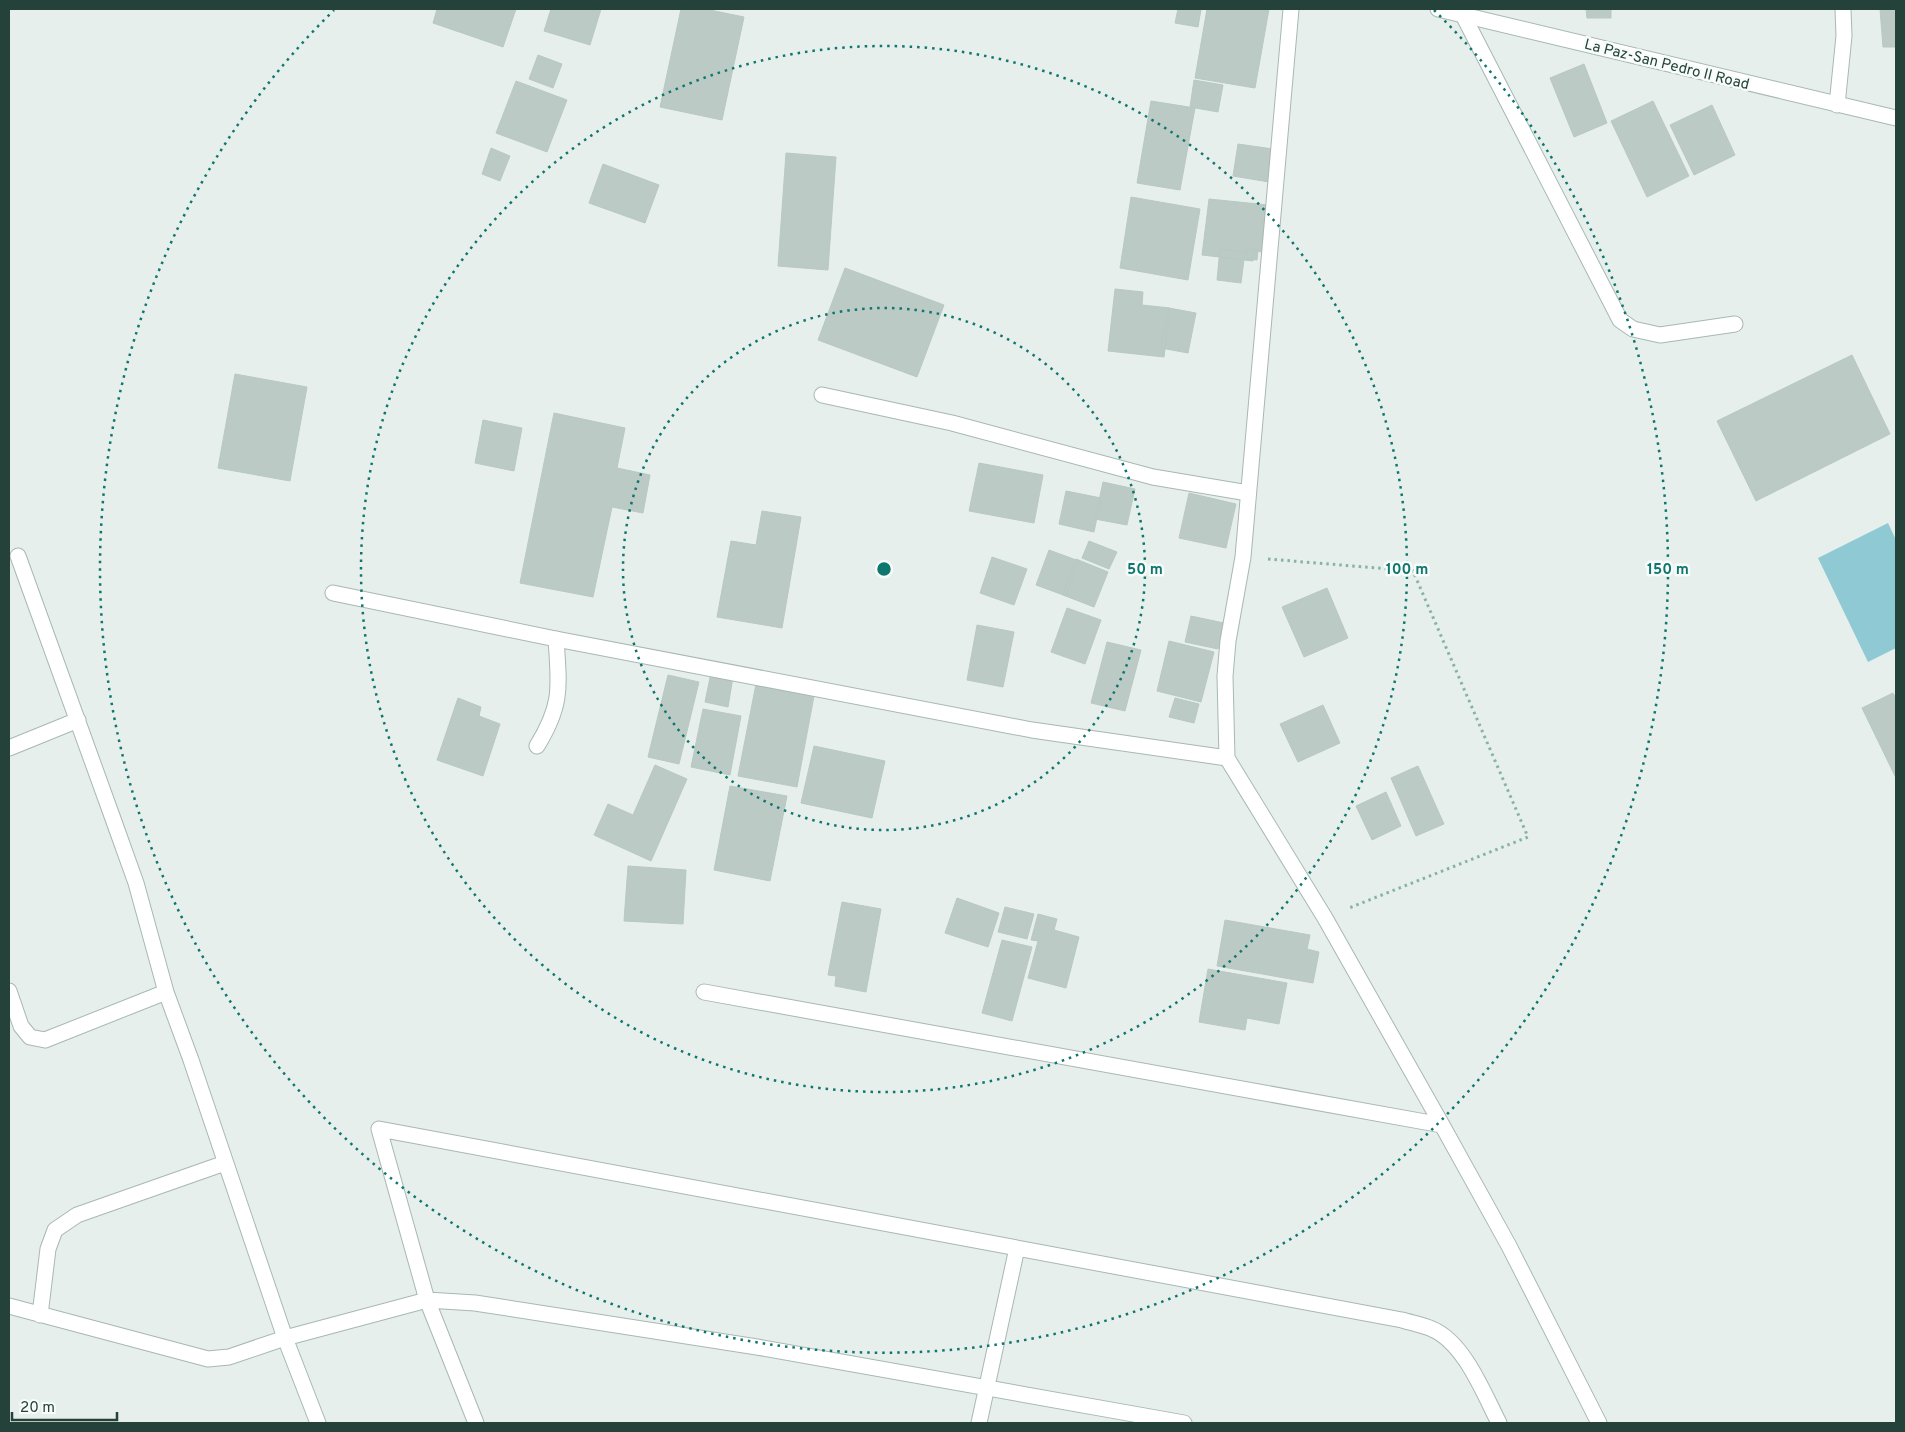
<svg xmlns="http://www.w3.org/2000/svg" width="1905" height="1432" viewBox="0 0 1905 1432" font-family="Overpass,sans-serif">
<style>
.water{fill:#8ec9d4}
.building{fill:#bbcac4;stroke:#b8c9c2}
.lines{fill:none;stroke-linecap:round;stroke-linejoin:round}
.service-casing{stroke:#a8b8b2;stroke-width:17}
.minor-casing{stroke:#a8b8b2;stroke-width:17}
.tertiary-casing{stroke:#a8b8b2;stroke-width:17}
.path{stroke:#86b3a5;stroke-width:3;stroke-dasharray:2.5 4;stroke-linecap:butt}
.service{stroke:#fff;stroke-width:15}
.minor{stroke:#fff;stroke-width:15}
.tertiary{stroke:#fff;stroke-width:15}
.ring{fill:none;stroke:#0f766e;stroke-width:2.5;stroke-dasharray:2.5 5}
.labels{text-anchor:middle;stroke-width:5;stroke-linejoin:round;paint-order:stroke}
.street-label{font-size:15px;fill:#24423a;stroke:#f7fbf9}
.centre{fill:#0f766e;stroke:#f7fbf9;stroke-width:2.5}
.ring-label{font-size:15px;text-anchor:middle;font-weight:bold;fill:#0f766e;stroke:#f7fbf9;stroke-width:5;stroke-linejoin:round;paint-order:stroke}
</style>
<rect width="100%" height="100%" fill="#e6efeb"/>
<path class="water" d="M1888,523l8,17v108l-28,14 -50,-104z"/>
<path class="building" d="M437,9h79l-13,38 -70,-24z
M551,9h50l-11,36 -46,-14z
M681,9h24l39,8 -22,103 -62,-13z
M1178,9h23l-3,18 -23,-4z
M1207,9h62l-14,79 -60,-10z
M1586,9h25v9h-24z
M1880,9h16v38h-13z
M538,55l24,9 -9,24 -24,-9z
M1584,64l23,59 -33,14 -24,-59z
M1194,80l29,5 -5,27 -28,-5z
M516,81l51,19 -20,52 -51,-19z
M1151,101l44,7 -15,82 -43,-7z
M1653,101l36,75 -42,21 -36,-76z
M1712,105l23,50 -41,20 -24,-50z
M1238,144l35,5 -4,33 -36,-6z
M491,148l19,8 -10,25 -18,-7z
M786,153l50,4 -8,113 -50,-4z
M603,164l56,21 -14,38 -56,-20z
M1131,197l69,12 -12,71 -68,-12z
M1209,199l59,6 -5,47 -9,-1 -1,10 -51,-6z
M1220,249l25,3 -4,31 -24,-3z
M1248,249l10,1 -1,10 -10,-1z
M845,268l99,37 -27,72 -99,-37z
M1115,289l28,3 -1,13 28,3 -6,49 -56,-6z
M1169,308l27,5 -8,40 -27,-5z
M1852,355l38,79 -134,67 -39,-80z
M235,374l72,13 -17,94 -72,-13z
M554,413l71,15 -8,40 33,7 -7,38 -31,-6 -19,90 -73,-14z
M483,420l39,8 -8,43 -39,-8z
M979,463l64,12 -9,48 -65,-12z
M1103,482l32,7 -8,36 -32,-6z
M1066,491l35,7 -7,34 -35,-8z
M1189,493l47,11 -10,44 -47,-10z
M762,511l39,6 -19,111 -65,-11 14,-76 25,4z
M1089,541l28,11 -8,17 -27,-11z
M1049,550l30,11 -13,35 -30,-11z
M992,557l35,12 -13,36 -34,-12z
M1076,559l32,13 -14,35 -31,-12z
M1327,588l21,50 -44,19 -22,-50z
M1067,608l34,12 -16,44 -34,-12z
M1191,616l33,7 -6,26 -33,-7z
M977,625l37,7 -11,55 -36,-7z
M1169,641l45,11 -13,50 -44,-11z
M1107,642l34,8 -16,61 -34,-8z
M711,673l22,4 -5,30 -23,-5z
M668,675l31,7 -20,82 -31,-7z
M756,684l58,12 -17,91 -59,-11z
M1893,693l3,6v79l-34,-70z
M458,698l23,9 -2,9 21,8 -17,52 -46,-16z
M1175,698l24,6 -5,19 -25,-6z
M1323,705l17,38 -42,19 -18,-38z
M703,709l38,7 -11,59 -39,-8z
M814,746l71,15 -13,57 -71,-15z
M655,765l32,14 -36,82 -57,-26 14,-31 25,11z
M1418,766l26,58 -28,12 -25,-58z
M730,786l57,10 -17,85 -56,-11z
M1386,792l15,34 -29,14 -16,-34z
M628,866l58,4 -3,54 -59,-3z
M957,898l42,15 -11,34 -43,-14z
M842,902l39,7 -15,83 -31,-6 1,-10 -8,-1z
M1005,907l29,7 -7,25 -29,-7z
M1038,914l19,5 -3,11 25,7 -13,51 -38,-10 10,-37 -7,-1z
M1225,920l85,15 -3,14 12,3 -6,31 -96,-17z
M1002,940l30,7 -20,74 -30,-8z
M1208,969l79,14 -8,41 -32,-6 -2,12 -46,-8z"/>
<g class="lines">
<g class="service-casing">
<path id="service" d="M1463,15l157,305 13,9 27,6 75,-11
M822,395l130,28 201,54 95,16
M537,746c26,-42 22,-60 19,-107"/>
</g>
<g class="minor-casing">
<path id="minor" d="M1291,9l-48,548 -15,84 -3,35 2,82 98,160 117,207 67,121 90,177
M1837,105l7,-69 -1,-27
M18,556l94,260 24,67 30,109 25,68 94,278 33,85
M333,593l223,46 476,91 195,28
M9,748l69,-28
M9,991l12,35 9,11 15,3 121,-48
M704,992l738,133
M1017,1248l385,72c10,3 21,5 30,9 32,13 52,65 67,94
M9,1306l199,53 21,-2 56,-19 142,-38 48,3 282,44 427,76
M40,1315l8,-66 7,-19 22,-15 148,-52
M476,1423l-49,-123 -48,-171 638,119 -38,175"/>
</g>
<g class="tertiary-casing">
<path id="tertiary" d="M1438,9l458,109"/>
</g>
<path class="path" d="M1268,559l145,12 115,266 -179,71"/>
<use href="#service" class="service"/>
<use href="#minor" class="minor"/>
<use href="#tertiary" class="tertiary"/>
</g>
<g class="ring">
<circle cx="884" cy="569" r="261"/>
<circle cx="884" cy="569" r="523"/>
<path d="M1434 10A784 784 0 1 1 334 10"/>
</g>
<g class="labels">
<g class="street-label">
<text transform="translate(1667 64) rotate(14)" y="5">La Paz-San Pedro II Road</text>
</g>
</g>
<circle cx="884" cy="569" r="8" class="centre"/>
<g class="ring-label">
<text x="1145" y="574">50 m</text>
<text x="1407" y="574">100 m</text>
<text x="1668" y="574">150 m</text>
</g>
<rect width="1905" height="1432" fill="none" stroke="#24423a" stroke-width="20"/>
<path d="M12 1412v8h105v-8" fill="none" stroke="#24423a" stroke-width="2.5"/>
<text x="20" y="1412" font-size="15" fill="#24423a" stroke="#f7fbf9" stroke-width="4" paint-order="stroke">20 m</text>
</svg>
